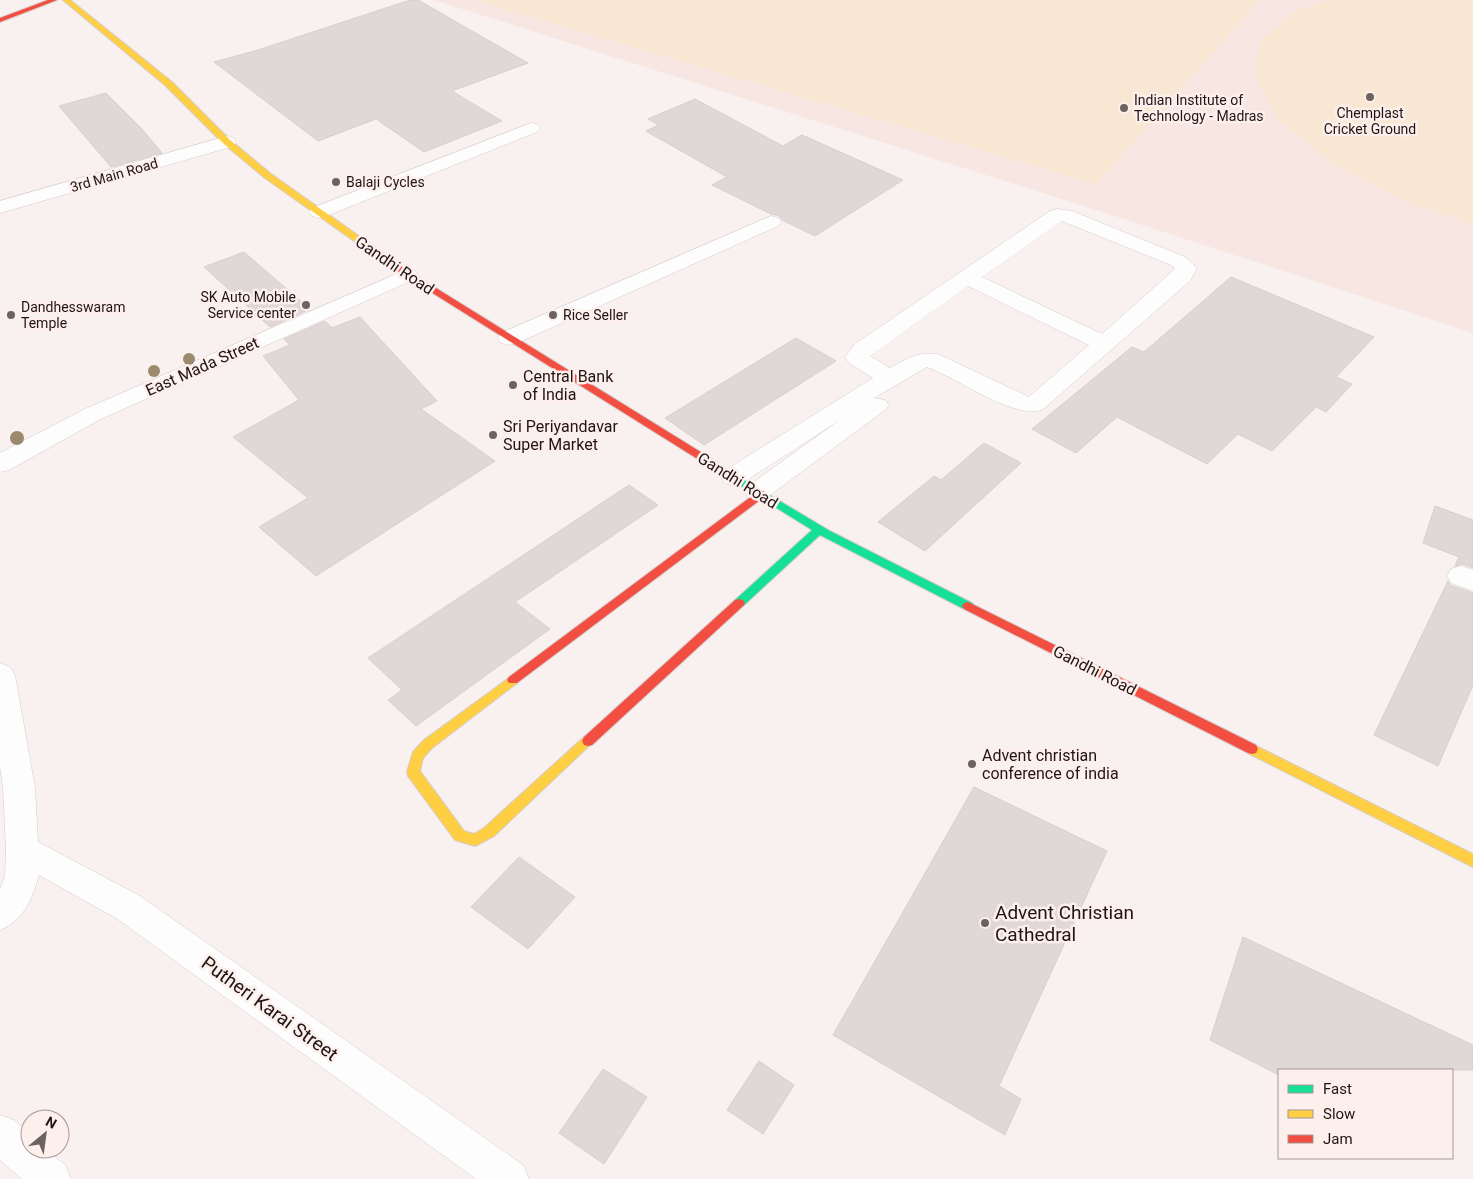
<svg xmlns="http://www.w3.org/2000/svg" width="1473" height="1179" viewBox="0 0 1473 1179" font-family="Roboto,sans-serif">
<style>
.built{fill:#f7e6e2}
.green{fill:#f8e7d2}
.building{fill:#e0d7d7;stroke:#d8cece}
.lines{fill:none;stroke-linecap:round;stroke-linejoin:round}
.street-casing{stroke:#d6cccb;stroke-width:1}
.fast-casing{stroke:#d6cccb;stroke-width:2}
.slow-casing{stroke:#d6cccb;stroke-width:2}
.jam-casing{stroke:#d6cccb;stroke-width:2}
.street{fill:#fefdfd;fill-rule:evenodd}
.fast{fill:#16e098;fill-rule:evenodd}
.slow{fill:#ffcf43;fill-rule:evenodd}
.jam{fill:#f24e42;fill-rule:evenodd}
.tree{fill:#9b8a6e}
.poi-dot{fill:#6c6260;stroke:#fcefec;stroke-width:2}
.labels{text-anchor:middle;stroke-width:5;stroke-linejoin:round;paint-order:stroke}
.far-poi-label{font-size:14px;fill:#201513;stroke:#fcefec;text-anchor:start}
.far-street-label{font-size:14px;fill:#201513;stroke:#fcefec}
.street-label{font-size:16px;fill:#201513;stroke:#fcefec}
.poi-label{font-size:16px;fill:#201513;stroke:#fcefec;text-anchor:start}
.near-poi-label{font-size:19px;fill:#201513;stroke:#fcefec;text-anchor:start}
.near-street-label{font-size:19px;fill:#201513;stroke:#fcefec}
</style>
<rect width="100%" height="100%" fill="#f8f1f0"/>
<path class="built" d="M434,0h1039v333l-358,-117z"/>
<path class="green" d="M474,0h786l-164,184z
M1330,0h143v224l-61,-20 -82,-42 -53,-44 -22,-42 6,-36 36,-30z"/>
<path class="building" d="M410,0h8l110,63 -76,28 50,30 -78,31 -48,-33 -58,22 -104,-79 44,-12z
M106,93l35,35 21,25 -51,14 -52,-61z
M695,99l88,47 19,-11 101,45 -88,56 -33,-16 -3,-4 -8,-2 -59,-29 15,-8 -81,-46 13,-6 -11,-6z
M244,252l66,57 -40,18 -66,-60z
M1231,277l143,60 -38,40 16,7 -26,28 -10,-5 -44,44 -34,-17 -31,30 -90,-47 -41,36 -44,-24 100,-82 12,5z
M360,317l77,84 -16,8 74,52 -179,115 -57,-49 49,-29 -75,-61 66,-37 -36,-44 27,-11 -6,-6 41,-18 7,7z
M796,338l40,23 -132,84 -39,-27z
M984,443l37,20 -96,88 -47,-29 56,-46 7,4z
M629,485l29,20 -143,97 35,27 -134,97 -28,-26 14,-10 -34,-32z
M1435,506l38,14v48l-11,-4 -7,2 4,-9 -36,-14z
M1448,581l2,4 23,8v92l-35,81 -64,-31z
M974,787l133,64 -108,235 22,13 -16,36 -172,-100z
M519,857l56,40 -47,52 -57,-42z
M1243,937l230,108v25h-194v5l-69,-35z
M759,1061l35,24 -31,49 -36,-24z
M603,1069l44,28 -43,67 -45,-31z"/>
<g class="lines">
<g class="street-casing">
<path id="street" d="M531,123l6,1 3,4 -3,4 -211,84 -7,2 -7,-2 -3,-4 3,-4z
M227,136l7,2 2,4 -2,4 -234,67v-12z
M1057,209l15,2 113,46 12,11 -7,13 -148,129c-30,9 -84,-32 -115,-43l-53,31 11,2 4,5 -4,5 -119,88 -9,3 -9,-3 -4,-6 4,-6 92,-66 -98,63 -9,3 -9,-3 -4,-6 4,-6 149,-93 -25,-16 -3,-5 10,-13 195,-133zM1062,221l109,44 4,4 -73,65 -120,-57zM968,286l121,59 -60,52 -89,-42c-20,-5 -33,4 -50,13l-20,-12z
M771,216l7,2 3,4 -3,4 -261,117 -8,2 -8,-2 -3,-5 3,-5z
M408,269l7,2 4,4 -4,4 -314,140 -92,51 -9,2v-19l85,-44z
M1461,566l12,4v21l-22,-8 -4,-7 4,-7z
M0,663l10,4 5,8 20,113 3,54 102,54 383,269 6,14h-53l-360,-261 -77,-43c-7,24 -15,45 -39,55v-41l5,-13 1,-26 -3,-62 -3,-21z
M0,1115l14,5 16,15v14h16l19,16 6,14h-49l-22,-19z"/>
</g>
<g class="fast-casing">
<path id="fast" d="M716,463l114,68 142,72 2,3 -2,3h-8l-144,-74 -77,71h-8l-2,-3 2,-3 77,-70 -100,-62 -1,-2z"/>
</g>
<g class="slow-casing">
<path id="slow" d="M63,0h7l102,82 58,58 41,34 126,89v4h-6l-126,-89 -41,-34 -58,-58z
M513,675l4,2 2,3 -2,3 -85,65 -9,10 -3,13 44,60 10,3 10,-6 100,-91 4,-1 4,1 2,4 -100,95 -19,10 -20,-6 -47,-64 -1,-4 6,-20 11,-12z
M1252,744l221,110v13l-225,-114 -2,-4 2,-4z"/>
</g>
<g class="jam-casing">
<path id="jam" d="M48,0h9l-57,22v-4z
M394,262l326,202 1,2 -1,2h-8l-321,-201v-4z
M760,490l4,1 1,3 -1,3 -247,186h-8l-2,-3 2,-3z
M739,599l4,1 2,3 -2,3 -151,139 -4,1 -4,-1 -2,-4 2,-4 151,-137z
M968,602l288,143 2,4 -2,4 -4,1 -4,-1 -284,-144 -2,-3 2,-3z"/>
</g>
<use href="#street" class="street"/>
<use href="#fast" class="fast"/>
<use href="#slow" class="slow"/>
<use href="#jam" class="jam"/>
</g>
<g class="tree">
<circle cx="189" cy="359" r="6"/>
<circle cx="154" cy="371" r="6"/>
<circle cx="17" cy="438" r="7"/>
</g>
<g class="poi-dot">
<circle cx="1370" cy="97" r="5"/>
<circle cx="1124" cy="108" r="5"/>
<circle cx="336" cy="182" r="5"/>
<circle cx="306" cy="305" r="5"/>
<circle cx="11" cy="315" r="5"/>
<circle cx="553" cy="315" r="5"/>
<circle cx="513" cy="385" r="5"/>
<circle cx="493" cy="435" r="5"/>
<circle cx="972" cy="764" r="5"/>
<circle cx="985" cy="923" r="5"/>
</g>
<g class="labels">
<g class="far-poi-label">
<text x="1134" y="105">Indian Institute of<tspan x="1134" dy="16">Technology - Madras</tspan></text>
<text x="1370" y="118" text-anchor="middle">Chemplast<tspan x="1370" dy="16">Cricket Ground</tspan></text>
<text x="346" y="187">Balaji Cycles</text>
<text x="296" y="302" text-anchor="end">SK Auto Mobile<tspan x="296" dy="16">Service center</tspan></text>
<text x="21" y="312">Dandhesswaram<tspan x="21" dy="16">Temple</tspan></text>
<text x="563" y="320">Rice Seller</text>
</g>
<g class="far-street-label">
<text transform="translate(114 175) rotate(-16)" y="5">3rd Main Road</text>
</g>
<g class="street-label">
<text transform="translate(395 265) rotate(34)" y="6">Gandhi Road</text>
<text transform="translate(202 366) rotate(-24)" y="6">East Mada Street</text>
<text transform="translate(738 480) rotate(32)" y="6">Gandhi Road</text>
<text transform="translate(1095 670) rotate(27)" y="6">Gandhi Road</text>
</g>
<g class="poi-label">
<text x="523" y="382">Central Bank<tspan x="523" dy="18">of India</tspan></text>
<text x="503" y="432">Sri Periyandavar<tspan x="503" dy="18">Super Market</tspan></text>
<text x="982" y="761">Advent christian<tspan x="982" dy="18">conference of india</tspan></text>
</g>
<g class="near-poi-label">
<text x="995" y="919">Advent Christian<tspan x="995" dy="22">Cathedral</tspan></text>
</g>
<g class="near-street-label">
<text transform="translate(270 1008) rotate(36)" y="7">Putheri Karai Street</text>
</g>
</g>
<rect x="1278" y="1069" width="175" height="90" fill="#fcefec" stroke="#a49895"/>
<rect x="1288" y="1085" width="25" height="8" fill="#16e098" stroke="#a49895"/>
<text x="1323" y="1094" font-size="15" fill="#201513">Fast</text>
<rect x="1288" y="1110" width="25" height="8" fill="#ffcf43" stroke="#a49895"/>
<text x="1323" y="1119" font-size="15" fill="#201513">Slow</text>
<rect x="1288" y="1135" width="25" height="8" fill="#f24e42" stroke="#a49895"/>
<text x="1323" y="1144" font-size="15" fill="#201513">Jam</text>
<g transform="translate(45 1134) rotate(29)"><circle r="24" fill="#fcefec" stroke="#a49895"/>
<path d="M0-4L9 19L0 12L-9 19Z" fill="#6c6260"/>
<text y="-8" font-size="14" font-weight="bold" text-anchor="middle" fill="#201513">N</text>
</g>
</svg>
